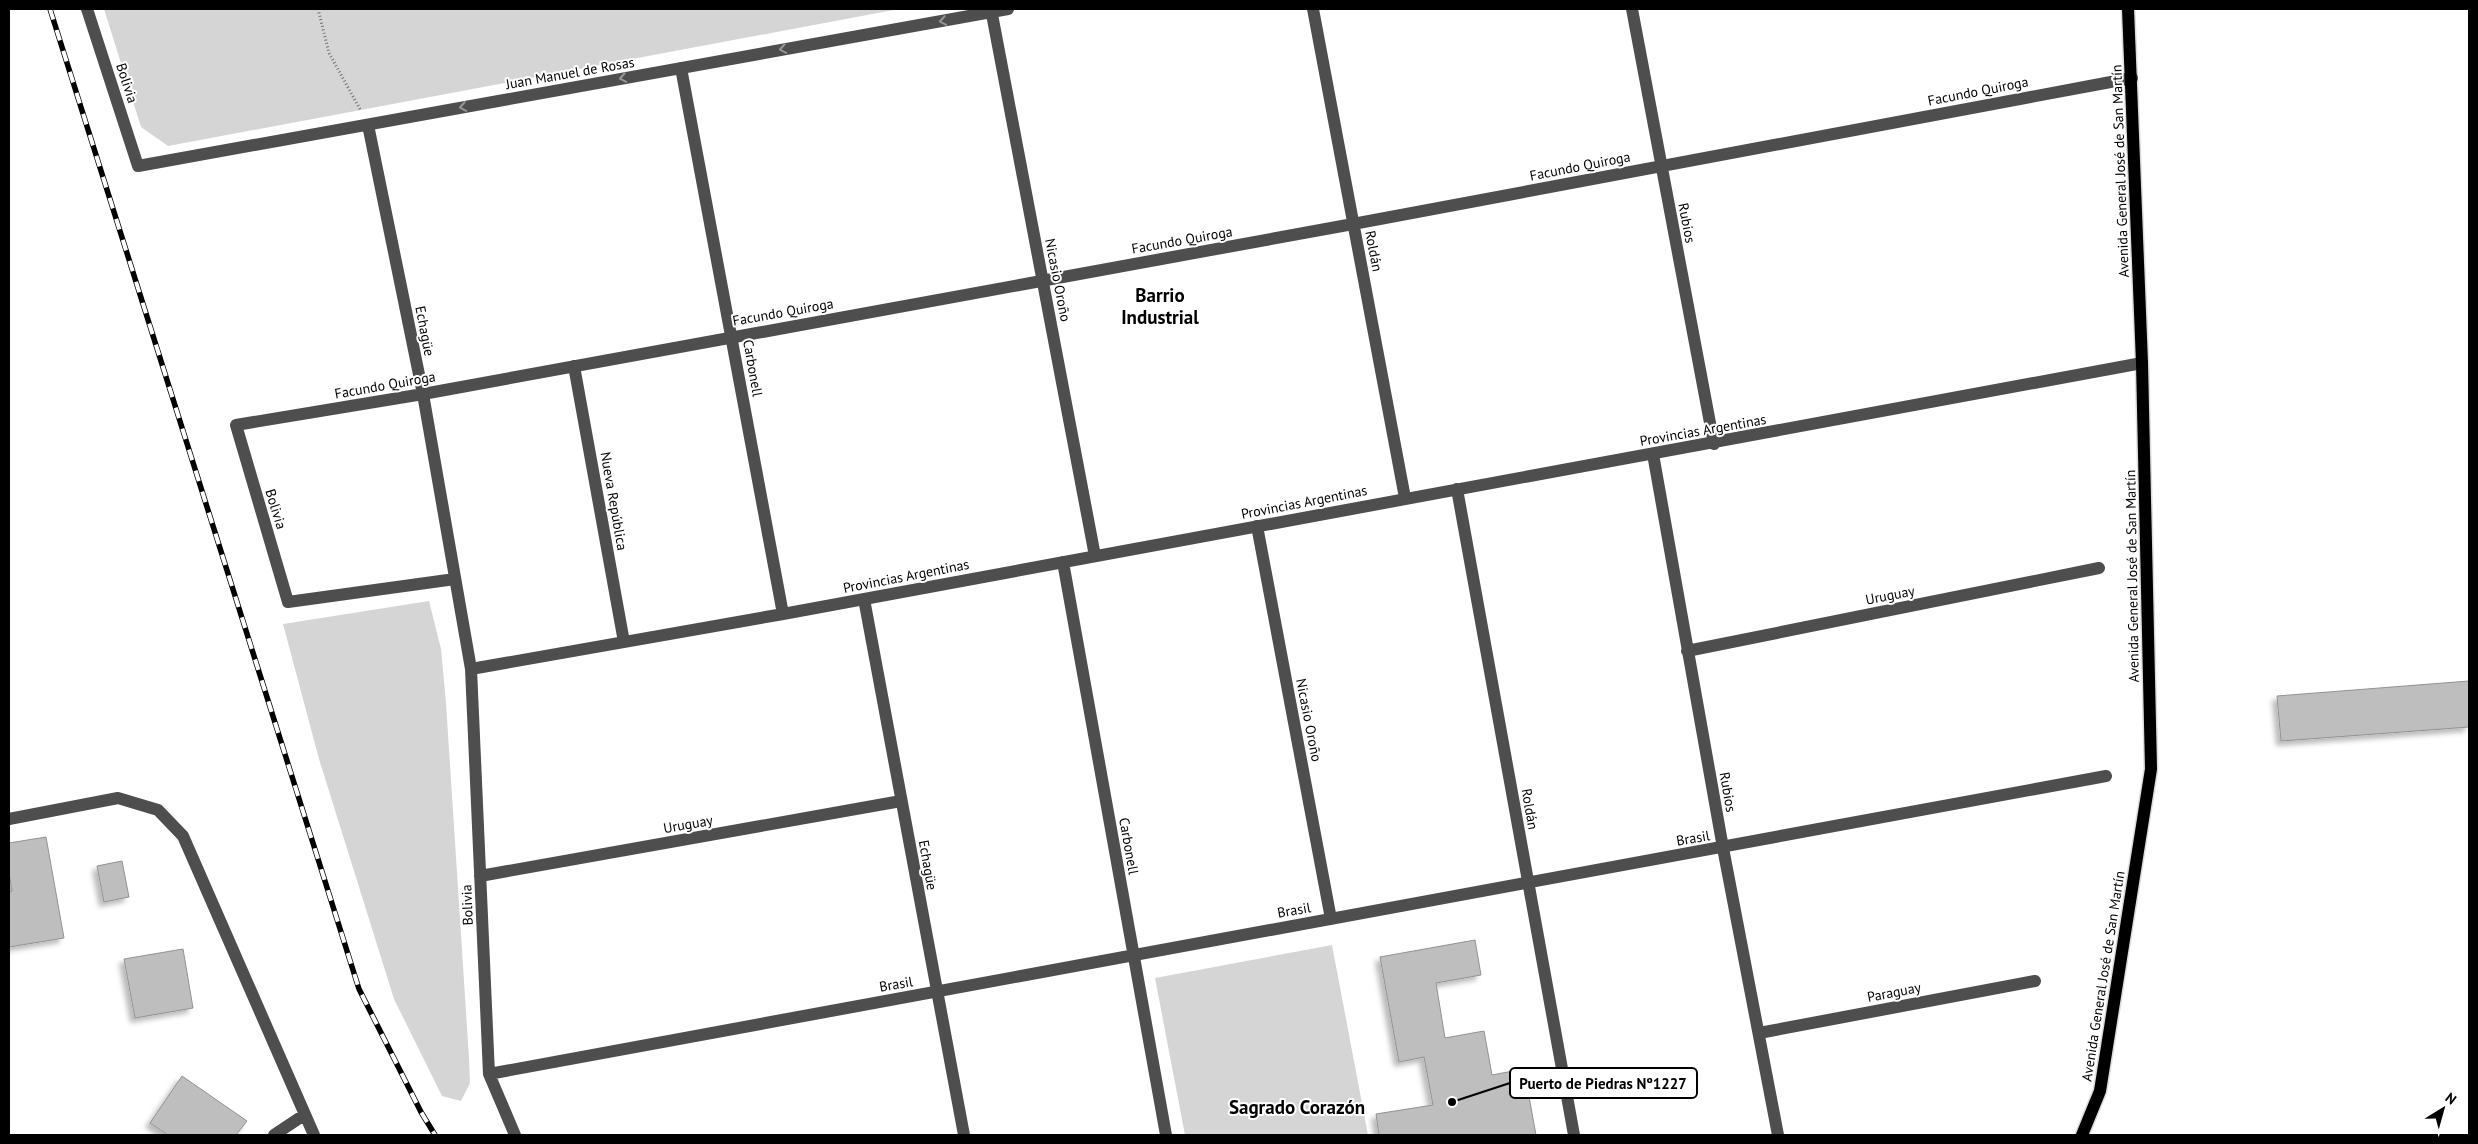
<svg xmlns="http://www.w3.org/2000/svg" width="2478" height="1144" viewBox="0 0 2478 1144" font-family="'PT Sans',sans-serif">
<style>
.green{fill:#d5d5d5}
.building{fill:#bebebe;stroke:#929292;filter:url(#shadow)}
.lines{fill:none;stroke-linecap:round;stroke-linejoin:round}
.major-casing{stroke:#dbdbdb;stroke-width:15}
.path{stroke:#707070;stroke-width:3;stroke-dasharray:1 2.5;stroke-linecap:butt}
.minor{stroke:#4e4e4e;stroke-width:12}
.major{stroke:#000;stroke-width:12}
.rail-casing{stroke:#000;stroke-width:5.5}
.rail{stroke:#fff;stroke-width:4;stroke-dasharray:11;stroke-linecap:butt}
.oneway{stroke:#959595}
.labels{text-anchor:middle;stroke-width:4;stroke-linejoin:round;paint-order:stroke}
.street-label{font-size:14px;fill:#000;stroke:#fff}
.district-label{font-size:19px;font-weight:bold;fill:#000;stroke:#fff}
.leader{fill:none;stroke:#000;stroke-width:2}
.callout-dot{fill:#000;stroke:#fff;stroke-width:2}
.callout{fill:#fff;stroke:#000;stroke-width:2}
.callout-label{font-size:15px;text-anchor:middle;font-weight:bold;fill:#000}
</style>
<defs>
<filter id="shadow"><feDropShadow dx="-4.5" dy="4.5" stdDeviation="2.5" flood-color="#0004"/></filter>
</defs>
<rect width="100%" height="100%" fill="#fff"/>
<path class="green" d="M104,9h795l-731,137 -27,-19z
M429,601l12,48 5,54 23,355 1,25 -9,18 -19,-5 -48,-97 -75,-240 -36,-135z
M1332,945l36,190h-183l-30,-157z"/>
<path class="building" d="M2469,681v46l-188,14 -4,-45z
M46,837l18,101 -55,9v-55l3,-1 -3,-18v-30z
M122,861l7,36 -25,5 -7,-36z
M1475,940l6,35 -45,8 9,55 39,-7 8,44 32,-6 12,66h-157l-3,-21 57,-9 -9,-48 -25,5 -19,-105z
M183,949l10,59 -58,10 -11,-59z
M182,1076l65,45 -11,14h-68l-18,-12z"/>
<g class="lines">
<g class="major-casing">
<path id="major" d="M2082,1135l18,-44 51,-322 -9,-406 -14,-354"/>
</g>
<path class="path" d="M318,9l11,44 32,58"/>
<path class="minor" d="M87,9l51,157 870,-157
M991,9l104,547
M1313,9l92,489
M1632,9l82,435
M681,68l102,546
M368,125l55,269 48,275 18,405 26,61
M574,366l50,276
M1653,454l70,394 55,287
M1457,489l117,646
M1257,526l74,393
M1063,562l103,573
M455,579l-167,23 -52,-177 187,-31 930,-170 779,-146
M864,599l100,536
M1687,651l412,-83
M471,669l312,-55 1359,-251
M9,819l109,-21 40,12 25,26 131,299
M480,876l421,-75
M1759,1033l276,-52
M489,1074l1617,-298
M274,1135l30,-20"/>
<use href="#major" class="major"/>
<g class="rail-casing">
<path id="rail" d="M50,9l309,980 62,123 14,23"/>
</g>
<use href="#rail" class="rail"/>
</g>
<defs><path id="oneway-chevron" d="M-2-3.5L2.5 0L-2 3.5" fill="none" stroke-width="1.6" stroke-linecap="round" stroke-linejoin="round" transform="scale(1.25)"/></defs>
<g class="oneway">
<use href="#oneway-chevron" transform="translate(943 21) rotate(170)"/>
<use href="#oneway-chevron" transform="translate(783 49) rotate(170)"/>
<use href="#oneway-chevron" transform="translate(623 78) rotate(170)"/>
<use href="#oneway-chevron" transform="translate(463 107) rotate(170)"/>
</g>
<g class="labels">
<g class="street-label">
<text transform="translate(570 73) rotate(-10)" y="5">Juan Manuel de Rosas</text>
<text transform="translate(127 83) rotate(72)" y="5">Bolivia</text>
<text transform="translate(1978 91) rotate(-11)" y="5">Facundo Quiroga</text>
<text transform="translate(1580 166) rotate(-11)" y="5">Facundo Quiroga</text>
<text transform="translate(2120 171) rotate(-92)" y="5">Avenida General José de San Martín</text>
<text transform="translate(1687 223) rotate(79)" y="5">Rubios</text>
<text transform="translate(1182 240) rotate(-10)" y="5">Facundo Quiroga</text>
<text transform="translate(1374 251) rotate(79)" y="5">Roldán</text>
<text transform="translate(1058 280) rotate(79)" y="5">Nicasio Oroño</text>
<text transform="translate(783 312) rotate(-10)" y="5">Facundo Quiroga</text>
<text transform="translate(425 331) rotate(79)" y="5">Echagüe</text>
<text transform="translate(753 368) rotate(80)" y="5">Carbonell</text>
<text transform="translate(385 385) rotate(-10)" y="5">Facundo Quiroga</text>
<text transform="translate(1703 430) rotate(-10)" y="5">Provincias Argentinas</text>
<text transform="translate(614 501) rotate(80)" y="5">Nueva República</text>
<text transform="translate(1304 502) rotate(-11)" y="5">Provincias Argentinas</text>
<text transform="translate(276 509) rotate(73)" y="5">Bolivia</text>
<text transform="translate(906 576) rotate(-11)" y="5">Provincias Argentinas</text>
<text transform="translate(2132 576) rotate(-91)" y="5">Avenida General José de San Martín</text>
<text transform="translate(1890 595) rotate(-11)" y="5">Uruguay</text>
<text transform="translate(1309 720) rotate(79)" y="5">Nicasio Oroño</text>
<text transform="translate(1728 792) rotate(80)" y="5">Rubios</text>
<text transform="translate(1530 809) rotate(80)" y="5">Roldán</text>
<text transform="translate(688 824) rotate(-10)" y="5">Uruguay</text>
<text transform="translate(1693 838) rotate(-10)" y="5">Brasil</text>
<text transform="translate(1129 846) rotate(80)" y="5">Carbonell</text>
<text transform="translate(928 865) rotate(80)" y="5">Echagüe</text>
<text transform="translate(467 905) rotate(-92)" y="5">Bolivia</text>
<text transform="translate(1294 910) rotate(-10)" y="5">Brasil</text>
<text transform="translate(2103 976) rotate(-81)" y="5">Avenida General José de San Martín</text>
<text transform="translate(896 984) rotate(-10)" y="5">Brasil</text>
<text transform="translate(1894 992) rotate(-11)" y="5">Paraguay</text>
</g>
<g class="district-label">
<text x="1160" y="302">Barrio<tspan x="1160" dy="22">Industrial</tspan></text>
<text x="1297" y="1114">Sagrado Corazón</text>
</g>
</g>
<path class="leader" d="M1452 1102L1510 1083"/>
<circle class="callout-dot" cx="1452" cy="1102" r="5"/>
<rect class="callout" x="1510" y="1068" width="187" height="30" rx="5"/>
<g class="callout-label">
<text x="1603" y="1089">Puerto de Piedras Nº1227</text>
</g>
<rect width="2478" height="1144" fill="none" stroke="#000000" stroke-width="20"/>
<g transform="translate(2443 1109) rotate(37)" stroke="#ffffff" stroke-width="4" paint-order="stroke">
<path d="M0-4L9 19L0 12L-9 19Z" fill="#000000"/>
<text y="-8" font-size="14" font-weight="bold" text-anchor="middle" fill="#000000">N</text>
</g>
</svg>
